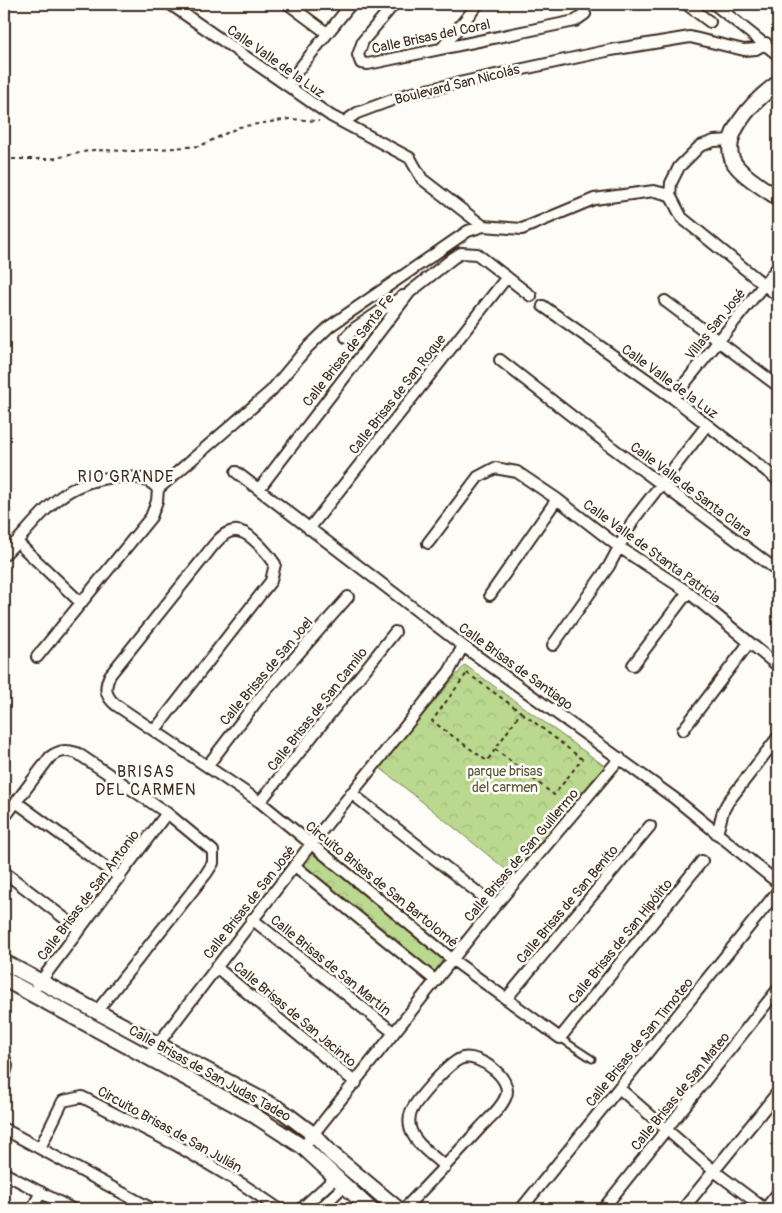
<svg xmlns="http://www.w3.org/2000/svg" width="782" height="1213" viewBox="0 0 782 1213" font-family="Pangolin,sans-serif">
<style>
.forest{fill:url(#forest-crowns);stroke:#7b8156}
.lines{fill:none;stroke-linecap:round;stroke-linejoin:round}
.lane-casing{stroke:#3b2a1e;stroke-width:9}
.street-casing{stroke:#3b2a1e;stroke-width:14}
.secondary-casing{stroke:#3b2a1e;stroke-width:18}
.path{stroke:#3b2a1e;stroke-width:2;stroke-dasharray:4 4;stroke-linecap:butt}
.lane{stroke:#fdfcf7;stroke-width:5}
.street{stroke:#fdfcf7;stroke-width:10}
.secondary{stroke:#fdfcf7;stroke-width:14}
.labels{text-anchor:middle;stroke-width:5;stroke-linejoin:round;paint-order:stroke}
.street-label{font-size:14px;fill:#3b2a1e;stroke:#fdfcf7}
.park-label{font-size:14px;fill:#5b563a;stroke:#fdfcf7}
.quarter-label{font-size:16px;letter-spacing:1px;fill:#3b2a1e;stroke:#fdfcf7}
</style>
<defs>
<pattern id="forest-crowns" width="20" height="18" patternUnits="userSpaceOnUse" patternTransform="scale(1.25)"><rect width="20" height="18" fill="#bbd88f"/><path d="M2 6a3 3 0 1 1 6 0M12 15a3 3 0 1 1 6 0" fill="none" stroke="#a2ba7b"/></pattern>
</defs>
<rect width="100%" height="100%" fill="#fdfcf7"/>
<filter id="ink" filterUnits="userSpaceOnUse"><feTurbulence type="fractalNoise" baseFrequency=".02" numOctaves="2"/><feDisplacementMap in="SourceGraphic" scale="10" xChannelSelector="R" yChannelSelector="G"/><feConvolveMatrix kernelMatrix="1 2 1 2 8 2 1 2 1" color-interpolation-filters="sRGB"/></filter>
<g filter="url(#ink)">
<path class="forest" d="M465,665l141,102 -92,109 -135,-109z
M314,853l131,105 -12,15 -131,-105z"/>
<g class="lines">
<g class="lane-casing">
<path id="lane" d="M560,1038l32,21"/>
</g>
<g class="street-casing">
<path id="street" d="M170,4l161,112 79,42 12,21 61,47
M288,4l39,29
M394,4l-31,37 -5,14 3,8 7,1 207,-43 10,-7 -4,-10
M686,4l24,18
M714,4l64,51
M443,47l35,-43
M287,84l64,-80
M344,122l13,-9 51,-19 203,-44 79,-13 54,13 12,-1 10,-6
M731,140l-17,1 -14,5 -21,21 -8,16 -1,12 12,23 96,78
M665,301l113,85
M543,306l130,92 105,82
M346,337l9,-9 48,-32
M500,360l114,89 164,122
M673,398l105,-131
M236,472l227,174 211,152 104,85
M158,489l113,-98 36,-43 23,-22 138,-95 15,-5 39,3 72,-30 60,-8 16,4
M259,489l151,-197 43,-34 8,-5 16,1 54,42
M309,529l198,-252
M17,542l64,61
M428,543l50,-66 17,-9 22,4 40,27 62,48 69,45 90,74
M4,555c38,-38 55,-75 115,-78 15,0 28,0 39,12l-1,12 -6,16 -114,140
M490,595l67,-96
M553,645l56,-79 25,-47 73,-94
M633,665l55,-73
M155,730l116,-149 4,-17c-6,-9 -12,-16 -21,-24 -22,-21 -35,-2 -49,16l-95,119c-6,13 -5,21 6,30l144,97 193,158 107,78 142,-177
M683,730l66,-87
M208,765l49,-64 91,-104
M351,793l144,113
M16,802l104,76
M260,802l135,-170
M4,818l46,-61c10,-7 16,-7 27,-4l90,60 46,38v12l-7,11 -110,138
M717,834l6,-23 5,-9 50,-65
M295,866l141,115
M4,872l76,58
M252,919l141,113
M216,967l140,116
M37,986l130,-173
M506,999l144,-173
M4,1056l3,10 -3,12
M148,1057l163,-213 138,-172 14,-26
M619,1088l95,83 51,38 13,-16
M4,1129l148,80
M303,1147l192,-241 125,-148
M40,1148l23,-47 19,-4 94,48 66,39 37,25
M4,1173l68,36
M32,1209l9,-17
M301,1209l34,-31
M320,1209l24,-23
M404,1209c26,-27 51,-53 76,-81 8,-9 22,-20 26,-32 7,-18 -27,-42 -43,-38 -12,2 -47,42 -52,54 -2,5 -2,10 -1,15 3,16 24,29 35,40
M521,1209l257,-318
M603,1209l175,-220
M683,1209l95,-117"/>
</g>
<g class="secondary-casing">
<path id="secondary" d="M778,83c-21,15 -66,57 -40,85 11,12 27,21 40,30
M4,962l277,148 32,24 19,20 66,55
M4,979l245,133 54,35 67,62"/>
</g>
<path class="path" d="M4,159h47l42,-9 41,1 66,-5 39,-19 50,-8 30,2
M467,673l54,39 -34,49 -55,-40z
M495,749l59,46 28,-36 -61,-47"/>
<use href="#lane" class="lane"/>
<use href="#street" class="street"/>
<use href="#secondary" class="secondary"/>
</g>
</g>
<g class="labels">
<g class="street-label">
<text transform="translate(431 36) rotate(-12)" y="5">Calle Brisas del Coral</text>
<text transform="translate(276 61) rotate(35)" y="5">Calle Valle de la Luz</text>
<text transform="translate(457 84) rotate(-14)" y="5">Boulevard San Nicolás</text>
<text transform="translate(715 324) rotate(-51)" y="5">Villas San José</text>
<text transform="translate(348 350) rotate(-52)" y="5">Calle Brisas de Santa Fe</text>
<text transform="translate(670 381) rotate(36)" y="5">Calle Valle de la Luz</text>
<text transform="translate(397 394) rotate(-52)" y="5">Calle Brisas de San Roque</text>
<text transform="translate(691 489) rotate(37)" y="5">Calle Valle de Santa Clara</text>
<text transform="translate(652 551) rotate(36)" y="5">Calle Valle de Stanta Patricia</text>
<text transform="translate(516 666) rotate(36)" y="5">Calle Brisas de Santiago</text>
<text transform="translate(266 671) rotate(-50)" y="5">Calle Brisas de San Joel</text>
<text transform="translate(317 709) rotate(-52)" y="5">Calle Brisas de San Camilo</text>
<text transform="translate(521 855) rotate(-50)" y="5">Calle Brisas de San Guillermo</text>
<text transform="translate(382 884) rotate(39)" y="5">Circuito Brisas de San Bartolomé</text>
<text transform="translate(88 895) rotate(-53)" y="5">Calle Brisas de San Antonio</text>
<text transform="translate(249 902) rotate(-52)" y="5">Calle Brisas de San José</text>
<text transform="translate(567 904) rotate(-50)" y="5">Calle Brisas de San Benito</text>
<text transform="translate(620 941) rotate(-51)" y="5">Calle Brisas de San Hipólito</text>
<text transform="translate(331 965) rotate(39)" y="5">Calle Brisas de San Martín</text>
<text transform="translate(295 1014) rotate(40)" y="5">Calle Brisas de San Jacinto</text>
<text transform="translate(639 1042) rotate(-51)" y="5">Calle Brisas de San Timoteo</text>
<text transform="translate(210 1073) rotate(29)" y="5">Calle Brisas de San Judas Tadeo</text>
<text transform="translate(680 1091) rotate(-51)" y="5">Calle Brisas de San Mateo</text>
<text transform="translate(170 1129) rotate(29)" y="5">Circuito Brisas de San Julián</text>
</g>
<g class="park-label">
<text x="505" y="776">parque brisas<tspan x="505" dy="16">del carmen</tspan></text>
</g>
<g class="quarter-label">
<text x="126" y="482">RIO GRANDE</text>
<text x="146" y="777">BRISAS<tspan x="146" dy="18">DEL CARMEN</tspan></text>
</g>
</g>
<rect width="782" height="1213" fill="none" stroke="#fdfcf7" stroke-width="20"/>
<rect x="10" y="10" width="762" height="1193" fill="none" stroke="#3b2a1e" stroke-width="2" filter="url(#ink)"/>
</svg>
